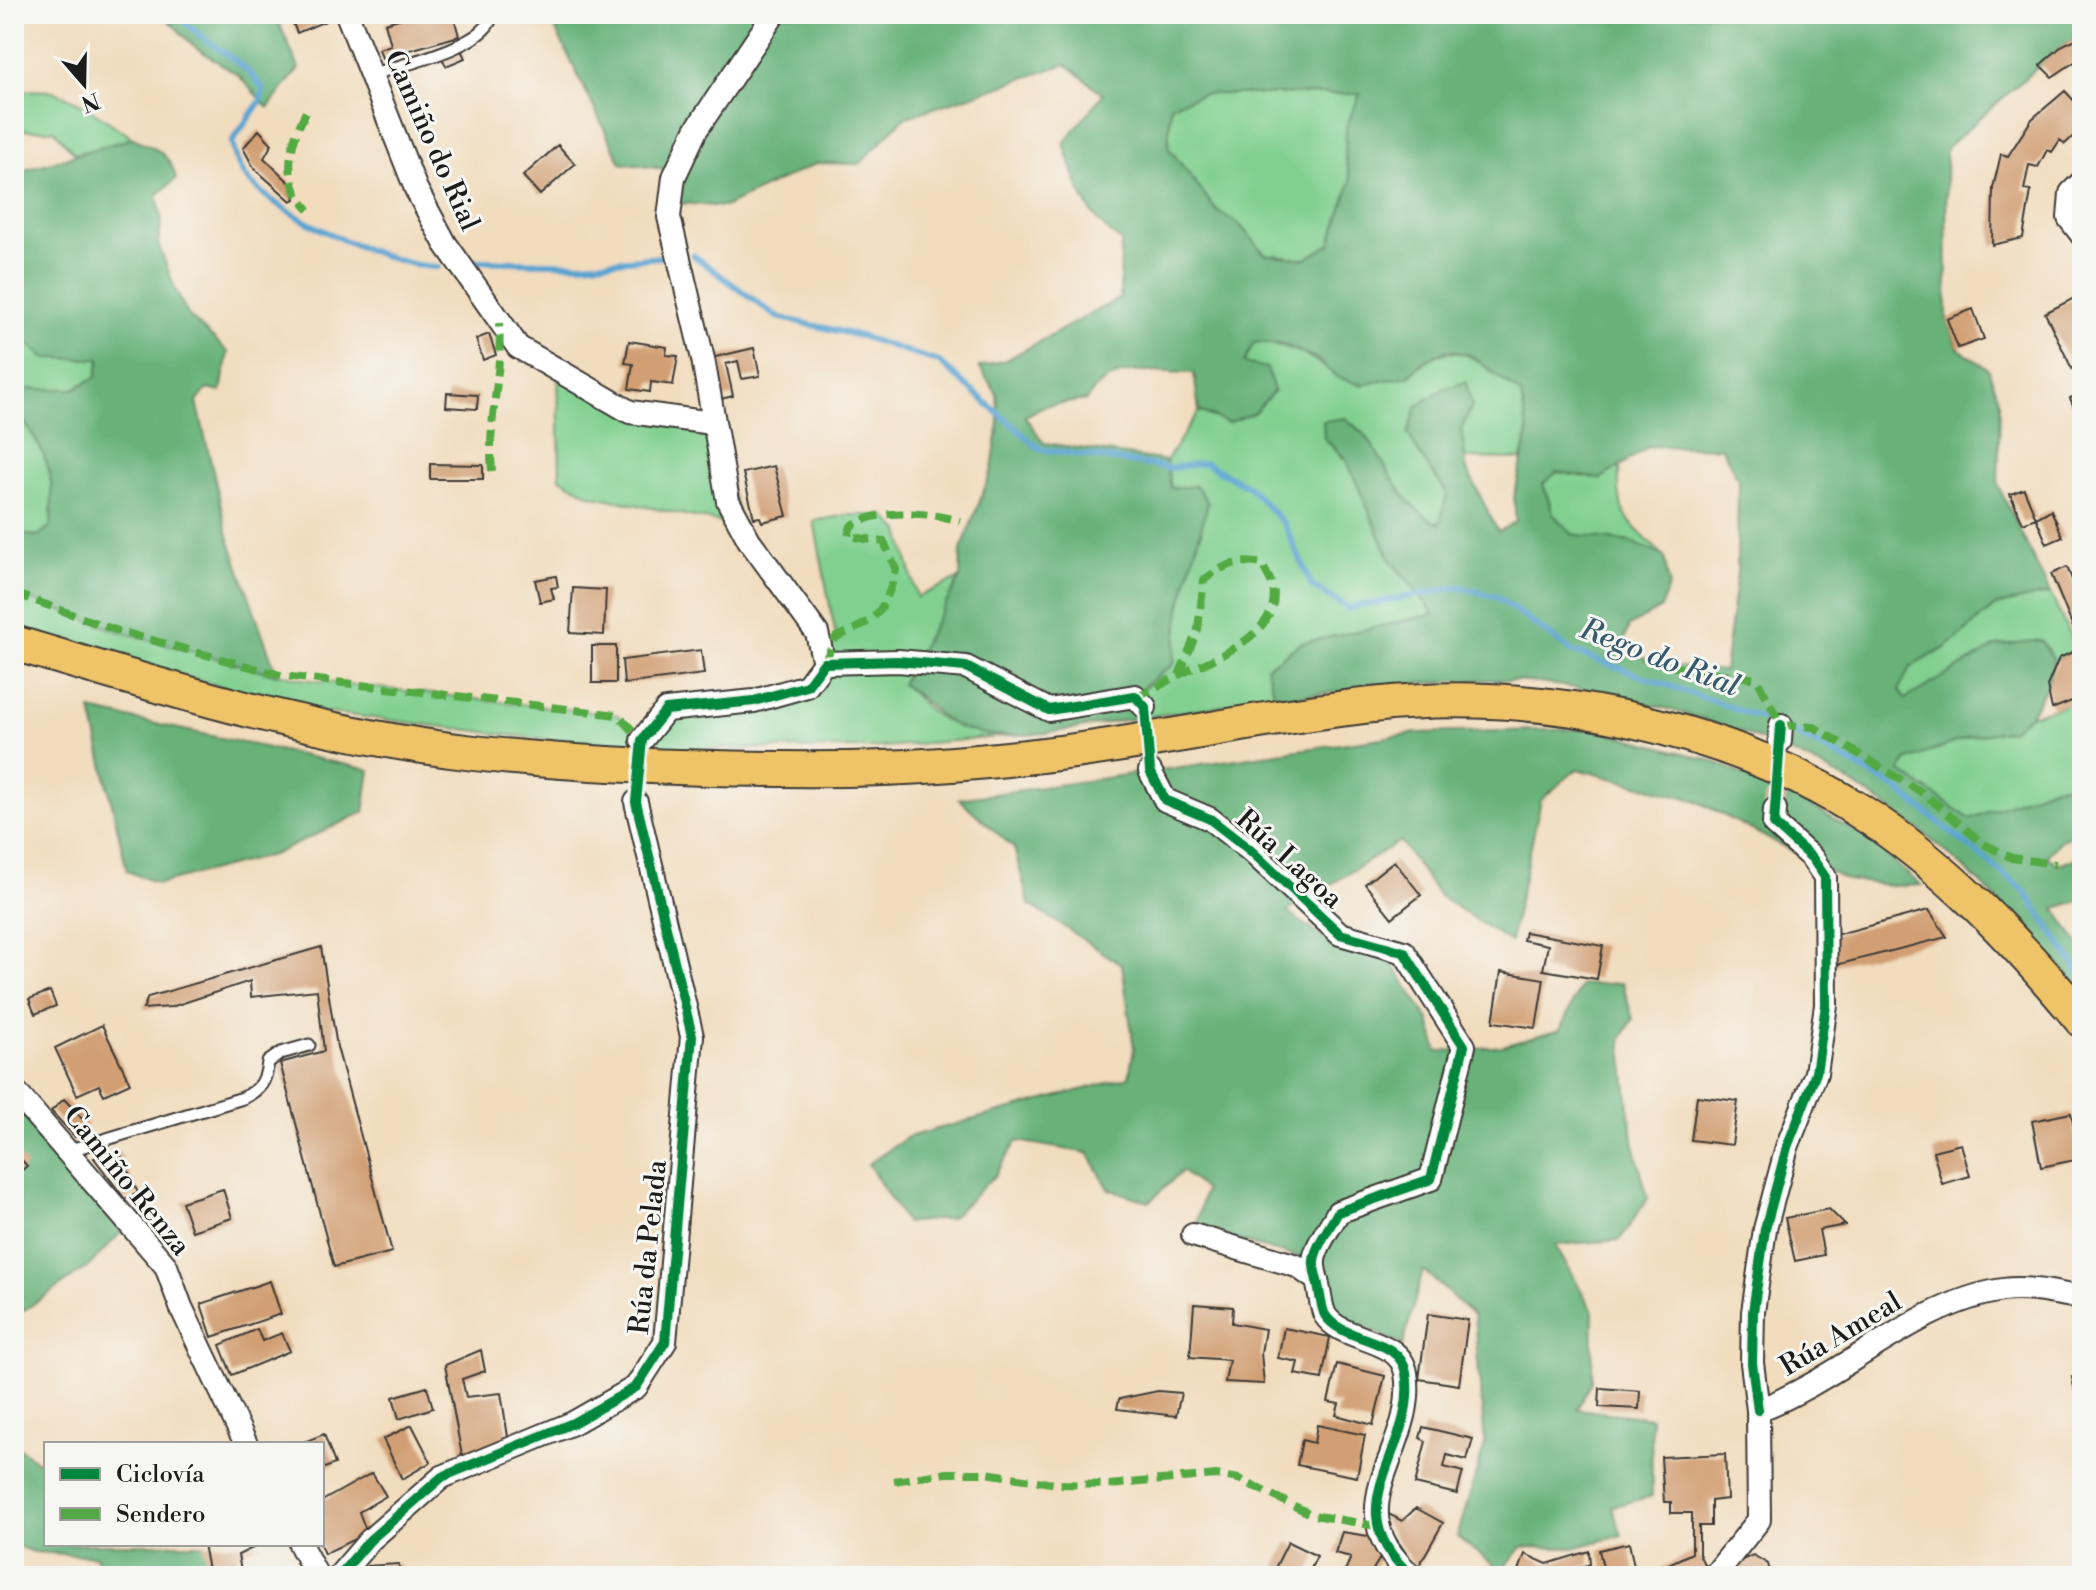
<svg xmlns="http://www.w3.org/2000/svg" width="2096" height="1590" viewBox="0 0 2096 1590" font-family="'Libre Bodoni',serif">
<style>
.green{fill:#81d090;stroke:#4e7656;stroke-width:2}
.forest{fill:#68b27a;stroke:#42674b;stroke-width:2;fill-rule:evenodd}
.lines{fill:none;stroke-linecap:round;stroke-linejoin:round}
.stream{stroke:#58a3d0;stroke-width:6}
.building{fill:#d19f73}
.minor-tunnel{stroke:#c6b69d;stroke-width:22;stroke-dasharray:22 11;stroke-linecap:butt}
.service-casing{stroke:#3c3934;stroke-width:15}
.minor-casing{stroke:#3c3934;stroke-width:26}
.primary-casing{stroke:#3c3934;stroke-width:38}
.service{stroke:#fff;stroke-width:11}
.minor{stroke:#fff;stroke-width:22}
.primary{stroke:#efc469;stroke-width:34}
.quiet{stroke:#52a943;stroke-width:8;stroke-dasharray:16 8;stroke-linecap:butt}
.cycleway-casing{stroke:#f6f6f2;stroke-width:15}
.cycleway{stroke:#00873e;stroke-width:10}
.labels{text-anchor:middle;stroke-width:6;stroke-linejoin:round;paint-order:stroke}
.street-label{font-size:28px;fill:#1c1c1c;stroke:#f6f6f2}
.water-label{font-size:30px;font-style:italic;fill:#37596d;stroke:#f6f6f2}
</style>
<rect width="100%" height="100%" fill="#f6f6f2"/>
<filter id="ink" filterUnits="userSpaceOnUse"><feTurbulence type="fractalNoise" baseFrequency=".0125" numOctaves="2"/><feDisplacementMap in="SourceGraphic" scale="16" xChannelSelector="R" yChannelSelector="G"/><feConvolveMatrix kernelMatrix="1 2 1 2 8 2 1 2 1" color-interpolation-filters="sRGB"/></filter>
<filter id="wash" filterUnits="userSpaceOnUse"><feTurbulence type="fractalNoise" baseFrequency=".006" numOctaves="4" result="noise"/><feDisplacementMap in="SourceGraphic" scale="32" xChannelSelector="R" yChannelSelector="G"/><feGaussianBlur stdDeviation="1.8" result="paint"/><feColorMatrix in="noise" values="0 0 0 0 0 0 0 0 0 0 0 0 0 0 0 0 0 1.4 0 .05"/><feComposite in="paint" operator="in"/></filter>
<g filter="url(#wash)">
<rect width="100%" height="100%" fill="#f1dcbd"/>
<path class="green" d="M14,90l40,1 28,13 51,34 -58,16 -21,-24h-40z
M1203,94h157l-15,62 7,25 -22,63 -24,15 -41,-5 -26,-30 -23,-14 -48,-63 3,-43z
M14,312l6,24 80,22 -4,19 -22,12h-60z
M1254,342c34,3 57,12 83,35l72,-1c44,-48 72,-13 112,17l7,41 -6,25 -57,-1 -3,-30 10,-22 -53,48 28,39 -7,32c-36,-15 -54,-56 -73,-88l-43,1 24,25 43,98 45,54 -134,28 -36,24 10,31 -138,20 -3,-22 39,-32c2,-45 12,-90 28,-132l-31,-44 -5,-27 33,-50 29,12 15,-60z
M558,371l72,41 82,11 30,104 -152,-32 -30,-17z
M14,422l11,1c27,39 29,56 26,103l-13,10 -24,-2z
M1620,466c-6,50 10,57 44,90l-33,-14 -59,-8 -19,-20 -10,-31 14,-11 43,7z
M847,515h37l16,16 17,66 43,-19 -59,106c13,7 17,17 28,26 26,22 59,23 91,25l-148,13 -249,1 -315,-39 -294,-80v-37l104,38 183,48 317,36 24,24 24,-29 141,-24 17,-23 12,-26 -22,-116z
M2050,593l27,57 -23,10 -13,-20 -136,59 -7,-9 11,-23 38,-20 48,-41z
M2082,701v83l-27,2 -85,33 -70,-47 5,-11 64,-25 42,-6 19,-15z"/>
<path class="forest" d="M162,14h113l24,54 -31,40 -30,-33 -43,-28z
M548,14h1534v22l-19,9 -117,103 1,171 11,29 30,21 12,33 -2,83 52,108 -55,13 -48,41 -37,20 -11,23 6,9 91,-53 45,-6 13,20 -7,26 -17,29 -19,15 -42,7 -63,24 -6,10 70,48 85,-33 27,-2v49l-22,7 -13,16 10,8 25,-7v43l-27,8 27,41v45c-13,-20 -32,-37 -48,-55 -53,-60 -123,-123 -194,-162 -95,-53 -256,-100 -365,-97 -66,2 -133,12 -199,18l-10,-31 36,-24 133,-29 -44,-53 -45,-102 -22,-21 -1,-17 22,-3c8,7 18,13 23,21 22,31 35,70 72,85l7,-31 -31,-44 -8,-16 9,-27 28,-18 21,-6 6,24 -10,22 4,39 32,65 18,-11 -2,-23 14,-64 -7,-40 -51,-39 -22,-5 -25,10 -14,16 -48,9 -24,-8 -20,-18 -32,-14 -31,-3 -10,21 23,5 7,23 -20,22 -26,10 -29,-12 -5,-38c-45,0 -79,-13 -108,27l-42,6 -19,10 19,27 122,18 5,27 26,-2 11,17 -28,105 -6,56 -30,22 -6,32c-50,7 -131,29 -178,10 -25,-11 -37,-33 -59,-44l59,-106 1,-28 31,-81 7,-46 -2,-29 -18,-27 27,-7 114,-62 1,-57c-37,-25 -44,-56 -57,-98l39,-49 -37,-30 -162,54 -44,46 -43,-1 -93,44 -53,-5 -7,-33 -43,-6zM1203,94h157l-14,33 -1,29 6,25 -21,63 -24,15 -41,-5 -26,-30 -23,-14 -48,-63 3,-42zM1650,446l72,2 16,31 -1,94 -13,98 -62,-6 -41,-16 8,-23 32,-18 8,-24 -5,-28 -33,-14 -59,-8 -19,-20 -10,-30 14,-12 43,7z
M133,138c23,10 38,16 43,41l-19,16 5,25 -4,23 18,48 12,24 40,37 -7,40 -14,-3 -10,13 31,134 49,139 -159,-44 -102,-37 -1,-40 4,-20 19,2 13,-10c3,-46 1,-64 -26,-103l-11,-1v-33h60l22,-12 4,-18 -55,-1 -25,-22 -6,-24v-139z
M91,710l279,60 -6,42 -89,42 -116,30 -32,-13z
M1594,729l119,32 98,45 52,30 58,49 -26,1 -48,-6 -152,-80 -118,-31 -36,31 -31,142 -71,-46 -39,-55 -113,71 46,32 59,19 37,57 9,32 64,-6 58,-16 21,-45 41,-2 11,36 -12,20 12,101 15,58 -28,42 -65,5 38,66 -1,71 -15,27 74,9 1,78 -40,11 10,28 -49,13 -51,-1 -20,24 -45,-34 28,-93 -11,-128 -51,-46 -20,75 -67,-31 -23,-53 -118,-32 10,-39 -23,-19 -33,31 -40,-13 -21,-36 -71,-12 -23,35 -43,42 -45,5 -38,-59 40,-27 221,-60 5,-29 -12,-83 -93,-61 -15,-56 -55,-49 458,-66z
M14,1090l115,134 -40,42 -75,51z
M14,1444l24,18 8,-1v83h159l6,32h-116l2,-20 -64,-4 -19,-7z"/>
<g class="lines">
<path class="stream" d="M179,14c23,31 65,43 84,76l-2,10 -29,42c2,13 6,24 13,34 29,38 147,92 193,91
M693,255l84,62 83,19 79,26 101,87 131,19 34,-5 44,24 35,37 28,62 36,22 112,-21 37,10 74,54 210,74 112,61 131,104 58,86
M477,261l106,3 78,-7"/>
</g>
<g id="blocks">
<path class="building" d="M289,14h37l2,6 -31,13z
M416,14h37l6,22 -77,22 -3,-9 12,-4 -6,-22z
M2082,36v21l-30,20 -12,-12 23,-20z
M461,50l4,8 -19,8 -4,-8z
M2065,91l13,14 4,-3v26l-17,16 -5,-4 -8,12 -5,-2 -9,17 -9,-2 -5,25 7,1 -8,47 -31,7 1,-57 8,-34 7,2 24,-37z
M259,130l13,14 -8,14 28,27 3,14 -4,2 -37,-33 -11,-20z
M558,145l17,19 -35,31 -17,-19z
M2076,297l6,12v55l-10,5 -27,-56z
M1973,309l11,30 -26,9 -11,-29z
M489,334l7,21 -13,5 -7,-21z
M629,341l38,6 -1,8 12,1 -5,29 -22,-3 -1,10 -21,-3 4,-25 -8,-1z
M754,348l6,28 -18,3 -4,-18 -12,3 7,32 -12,3 -10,-41z
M447,393l31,2 -1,14 -31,-2z
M2082,393v33l-12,-28z
M430,464l53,1v14h-53z
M774,466l13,50 -25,6 -2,-5 -6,1 -11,-45z
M2024,489l12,29 -13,5 -13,-29z
M2051,510l12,27 -16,7 -11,-26z
M2067,567l15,37v25l-7,3 -24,-58z
M556,576l2,11 -7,1 3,11 -14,3 -5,-22z
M573,588l33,2 -2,45 -34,-2z
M592,646h24v37h-24z
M701,650l3,24 -80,10 -2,-24z
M2077,650l5,6v41l-30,12 -5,-23 12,-28z
M1394,861l27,34 -29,23 -27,-34z
M1929,910l18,27 -115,29 -1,-30z
M1525,932l78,14 -6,33 -54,-9 5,-25 -25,-5z
M321,947l16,100 55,205 -58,15 -54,-204 44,-12 -7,-61 -66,7 -1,-16 -79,26 -28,2 5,-12z
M1501,972l43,7 -8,49 -43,-6z
M50,991l6,15 -21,8 -6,-15z
M102,1025l28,58 -26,12 -5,-10 -22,10 -22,-47z
M1697,1096l41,5 -6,44 -41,-5z
M64,1099l24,26 -13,12 -24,-26z
M2071,1113l9,46 -39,8 -9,-46z
M1961,1144l9,32 -28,8 -9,-33z
M14,1151l13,15 -13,11z
M119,1151l19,42 -13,6 -31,-41z
M223,1189l9,29 -40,13 -10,-29z
M1829,1209l16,16 -26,5 5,25 -29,6 -10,-43z
M270,1281l11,33 -69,23 -11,-33z
M1194,1304l39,3 -1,16 33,6 -4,24 3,31 -39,-2 4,-22 -39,-3z
M1428,1314l40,6 -9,65 -40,-6z
M1284,1328l46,9 -8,42 -27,-5 3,-12 -20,-4z
M257,1329l5,12 20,-8 8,18 -58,24 -12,-30z
M481,1350l4,21 -23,8 4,18 35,-4 8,50 -47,13 -17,-91z
M1337,1364l48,12 -12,49 -37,-10 3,-11 -11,-2z
M2082,1375v47h-1l-9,-45z
M427,1387l6,21 -34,11 -6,-22z
M1600,1388l40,3 -1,18 -40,-2z
M1158,1391l23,2 -5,23 -59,-7 2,-10z
M412,1425l19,37 -29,17 -19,-40z
M1317,1425l48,10 -8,42 -60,-12 5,-25 12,3z
M1423,1427l50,12 -6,21 -20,-5 -3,12 19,5 -6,22 -42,-10 11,-43 -6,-3z
M324,1434l11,30 -13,5v-25h-23z
M1725,1454l2,45 -16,2v25h-12v28l9,18 -9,4h-38l-3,-7 34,-16v-40h-21v-11h-7l-3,-45z
M372,1473l14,23 -27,16 8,21 -43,21 -4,-10 2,-43z
M1416,1508l27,15 -26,46 -34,-49 4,-7 15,8z
M1342,1532l26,4 15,17 -14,23h-26l8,-19 -16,-4z
M1288,1542l29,14 -10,20h-36z
M1629,1543l7,33h-31l-6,-26z
M203,1544h58l-23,11 4,21h-33z
M1589,1551l1,13 -30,12h-43l8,-22 22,10z
M1753,1555l15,9 3,12h-34l-2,-13z
M399,1564v12h-31l-1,-10z"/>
</g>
</g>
<g filter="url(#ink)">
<use href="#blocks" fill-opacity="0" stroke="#3c3934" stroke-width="2"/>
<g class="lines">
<path class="minor-tunnel" d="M1775,809l4,-50"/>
<g class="service-casing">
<path id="service" d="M370,75c27,-9 120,-29 122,-61
M67,1151l176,-53c18,-9 23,-17 25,-36l13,-9 28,-8"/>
</g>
<g class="minor-casing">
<path id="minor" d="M347,14l69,175 29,54 73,104 112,65 82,11
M774,14l-78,116 -22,47 -5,40 34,142 25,142 21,39 68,93 7,30
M2082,182l-11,11 -2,25 13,17
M642,740l24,-30 88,-9 53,-15 17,-23 74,-2 68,6 83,43 86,-14 10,11
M1780,741l1,-16
M1150,771l15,29 45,19 40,31 90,84 64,18 60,94 -33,133 -93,33c-7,14 -23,34 -24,49 -1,7 3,18 4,24 2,9 3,22 7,30 18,28 75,21 81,58 13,77 -76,133 6,203
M14,1090l152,176 15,41 65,137
M1193,1235l104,31 20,14
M1758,1410l-6,-47 1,-51 12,-83 22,-82 29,-74 10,-68 -1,-128 -13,-19 -38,-34 1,-15
M300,1544l17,32
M339,1576l31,-36 72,-63 131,-54 63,-36 29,-45 27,-306 -56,-234
M1714,1576l45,-56 -1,-110c84,-31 157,-107 245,-120 24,-4 56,4 79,8"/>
</g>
<g class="primary-casing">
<path id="primary" d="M14,643c150,45 304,92 460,110 123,14 249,17 374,16 70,-1 149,-8 219,-17 102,-13 202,-36 305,-47 162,-18 347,18 486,105 87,55 159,132 224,210"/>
</g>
<use href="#service" class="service"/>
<use href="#minor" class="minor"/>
<use href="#primary" class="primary"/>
<path class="quiet" d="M306,112c-17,32 -26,69 3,98
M492,471c-5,-52 11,-95 7,-148
M14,593l104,38 166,45 334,39 24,25
M1621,649l41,16 95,14 24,46 33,2 112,68 56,48 30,15 44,6
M824,663l12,-26c41,-16 48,-24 60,-67l-12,-28 -36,-6 3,-10c28,-18 78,-14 109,-5
M1135,696c19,-5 32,-16 50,-24 31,-14 97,-39 88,-85 -2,-7 -8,-16 -11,-23 -25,-5 -39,1 -58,16l-6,49 -19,46
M894,1481l53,-8h39l71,11 52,1 107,-10 23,4 74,36 63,11"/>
<g class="cycleway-casing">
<path id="cycleway" d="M1758,1410l-6,-47 1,-51 12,-83 22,-82 29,-74 10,-68 -1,-128 -13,-19 -38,-34 7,-99
M339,1576l31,-36 72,-63 131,-54 63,-36 29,-45 27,-306 -56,-234 6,-62 24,-30 88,-9 53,-15 17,-23 74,-2 68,6 83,43 86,-14 10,11 5,64 15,29 45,19 40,31 90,84 64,18 60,94 -33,133 -93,33c-7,14 -23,34 -24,49 -1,7 3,18 4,24 2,9 3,22 7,30 18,28 75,21 81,58 13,77 -76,133 6,203"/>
</g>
<use href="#cycleway" class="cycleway"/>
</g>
</g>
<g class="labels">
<g class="street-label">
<text transform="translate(433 140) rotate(66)" y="10">Camiño do Rial</text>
<text transform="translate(1290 858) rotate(42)" y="10">Rúa Lagoa</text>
<text transform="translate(128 1180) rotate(51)" y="10">Camiño Renza</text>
<text transform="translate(647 1247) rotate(-84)" y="10">Rúa da Pelada</text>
<text transform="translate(1840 1333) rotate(-31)" y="10">Rúa Ameal</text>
</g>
<g class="water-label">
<text transform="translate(1660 657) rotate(21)" y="10">Rego do Rial</text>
</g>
</g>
<rect width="2096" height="1590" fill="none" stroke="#f6f6f2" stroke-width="48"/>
<rect x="44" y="1442" width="280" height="104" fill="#f6f6f2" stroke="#9f9f9c" stroke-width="2"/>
<rect x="60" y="1468" width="40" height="12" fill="#00873e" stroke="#9f9f9c" stroke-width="2"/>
<text x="116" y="1482" font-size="24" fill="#1c1c1c">Ciclovía</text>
<rect x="60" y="1508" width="40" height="12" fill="#52a943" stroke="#9f9f9c" stroke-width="2"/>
<text x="116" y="1522" font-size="24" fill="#1c1c1c">Sendero</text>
<g transform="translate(84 84) rotate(160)" stroke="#f6f6f2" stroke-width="6" paint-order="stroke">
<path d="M0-6L14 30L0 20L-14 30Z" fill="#1c1c1c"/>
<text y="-12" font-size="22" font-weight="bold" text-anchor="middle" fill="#1c1c1c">N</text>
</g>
</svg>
